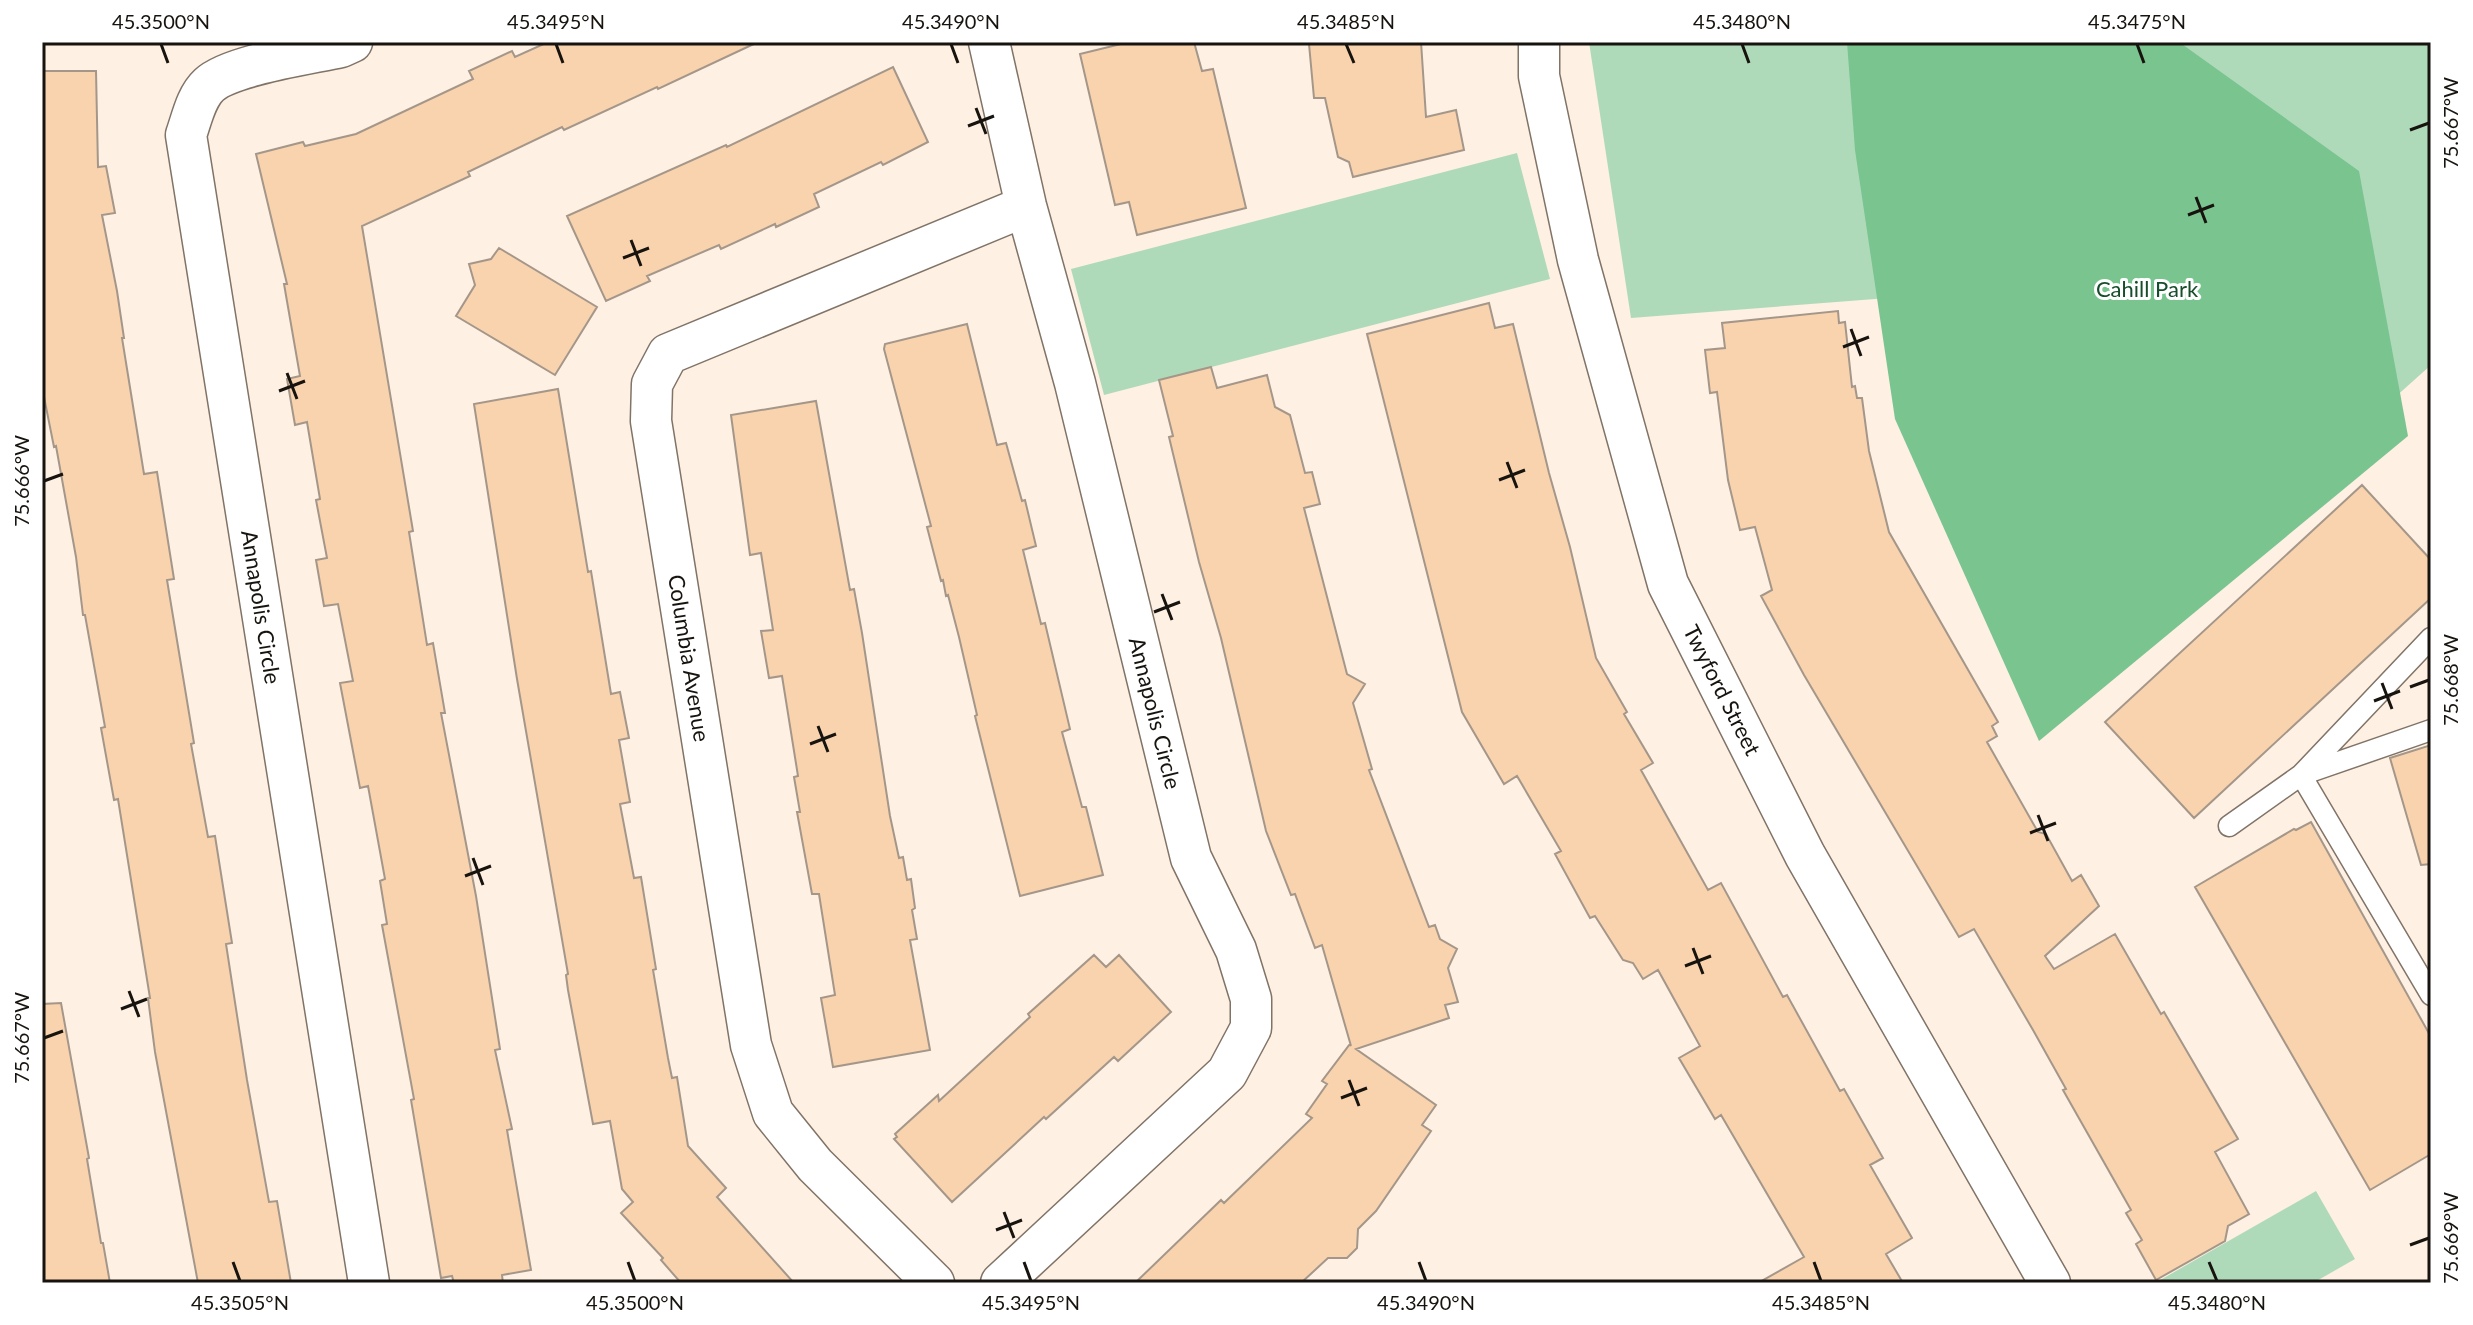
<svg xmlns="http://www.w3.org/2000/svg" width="2473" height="1325" viewBox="0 0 2473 1325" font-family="Lato,sans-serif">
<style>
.green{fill:#afdab9}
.forest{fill:#7ac48f}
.building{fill:#f9d3ae;stroke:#a4978a;stroke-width:2}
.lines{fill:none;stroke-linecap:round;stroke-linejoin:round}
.service-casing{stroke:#807367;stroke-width:23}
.minor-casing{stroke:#807367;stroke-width:43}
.service{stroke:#fff;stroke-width:20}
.minor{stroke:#fff;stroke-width:40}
.ticks{fill:none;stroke:#17130e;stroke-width:3}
.labels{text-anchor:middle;stroke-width:6;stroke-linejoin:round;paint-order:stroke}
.park-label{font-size:22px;fill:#164d2a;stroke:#fff}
.street-label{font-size:22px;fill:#17130e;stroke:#fff}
.neatline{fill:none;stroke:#17130e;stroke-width:3}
.ticks-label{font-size:20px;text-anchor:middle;fill:#17130e}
</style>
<rect width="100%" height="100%" fill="#fef0e2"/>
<path class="green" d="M1589,42h842v323l-388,347 -155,-414 -257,20z
M1517,153l33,126 -446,116 -33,-126z
M2316,1191l39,68 -42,24h-158z"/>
<path class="forest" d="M1847,42h332l180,129 49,265 -369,305 -144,-322 -40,-269z"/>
<path class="building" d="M548,42h210l-100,47 -1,-2 -93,43 -2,-3 -94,45 2,4 -108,50 51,305 -4,1 18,113 6,-2 12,70h-4l35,183 24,153 -5,1 17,79 -5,1 24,140 -29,5 1,8h-49l-2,-7 -11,2 -30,-178 3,-1 -32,-174 5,-1 -7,-43 5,-2 -17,-93 -8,2 -20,-105 13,-2 -15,-77 -14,2 -8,-46 11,-2 -11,-58 4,-1 -13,-77 -12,3 -8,-46 13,-3 -16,-92h3l-31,-130 47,-12 2,4 51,-12 117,-55 -4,-8 43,-20 3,6z
M1129,42h65l8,29 11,-2 33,139 -109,27 -8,-33 -14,3 -35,-151z
M1326,42h95l5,75 30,-7 8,40 -111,27 -4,-15 -11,-5 -13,-59h-11l-5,-54z
M893,67l35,75 -45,23 -2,-3 -67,32 5,13 -43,20 -1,-3 -54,25 -2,-4 -72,31 3,5 -44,20 -39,-85 159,-71 1,2z
M42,71h54l2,96 8,-1 9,47 -13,2 15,76 7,47h-2l22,136 13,-2 17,107 -7,1 27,163 -3,1 17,93 7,-1 17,107 -6,1 21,136 22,122 8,-1 14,82h-93l-43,-231 -7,-54h2l-32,-199 -4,1 -13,-72 4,-1 -20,-112h-2l-7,-58 -20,-111 -2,1 -12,-60z
M499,248l98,59 -42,68 -99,-59 19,-31 -6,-21 22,-5z
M1489,303l6,25 18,-4 36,149 21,74 26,111 31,54 -3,2 29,49 -12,7 67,120 13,-7 62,114 4,-2 53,96 4,-2 39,69 -13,7 42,73 -26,16 17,29h-145l46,-26 -83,-142 -6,4 -36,-61 21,-12 -42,-76 -15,9 -10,-16 -10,-3 -28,-44 -5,2 -35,-64 6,-3 -44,-75 -13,8 -42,-72 -95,-378z
M1838,311l1,12 6,-1 7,65 3,-1 2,12h5l7,53 20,81 109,190 -6,4 5,10 -10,6 51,90 8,2 26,47 9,-6 18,31 -54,50 9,13 61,-35 46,80 3,-2 74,127 -23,13 34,62 -21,12 -3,15 -69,39 -20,-36 6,-4 -16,-27 5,-3 -68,-120 3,-1 -33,-59 -59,-101 -15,8 -155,-262 -43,-79 11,-6 -17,-63 -15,3 -12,-50 -11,-88 -7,1 -5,-43 20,-2 -3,-25z
M967,324l30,121 9,-2 16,58 3,-1 11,46 -13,4 18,74 4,-1 25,106 -8,3 20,75h4l17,68 -83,21 -45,-180 2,-1 -18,-78 -11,-42 -2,1 -3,-16 -2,1 -14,-54 4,-1 -47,-177 1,-5z
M1211,367l6,21 50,-13 8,32 15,8 15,58 7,-1 8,32 -16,4 43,166 18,10 -12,19 19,66 -3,1 60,157 6,-2 5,14 17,10 -9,19 10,34 -13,3 4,13 -93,31 80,56 -14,20 9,6 -55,80 -18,18 -1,19 -10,10h-19l-27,25h-166l86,-83 3,3 88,-85 -6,-4 21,-30 -5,-3 28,-37 1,2 -29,-101 -7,3 -20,-54 -4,1 -25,-64 -45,-193 -22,-76 -30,-125 4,-1 -14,-56z
M558,389l30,183 3,-1 20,123 9,-2 9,46 -10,2 11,62 -10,2 14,74 7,-1 15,92 -3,1 15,88 4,20 5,-1 11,69 38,42 -9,9 77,86h-113l-20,-23 2,-2 -42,-45 12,-11 -11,-13 -12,-68 -17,3 -25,-134 -2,-15 2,-1 -51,-295 -43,-275z
M816,401l34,189 4,-1 8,44 28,183 9,42 4,-1 4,23 4,-1 4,29 -3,2 5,29 -7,1 20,110 -97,17 -12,-69 14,-3 -16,-101h-7l-15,-82h3l-6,-35 4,-1 -16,-100 -13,2 -8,-47 12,-1 -12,-77 -11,2 -19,-140z
M2362,485l69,75v38l-237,220 -89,-96z
M2431,745v119l-10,1 -31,-107z
M2311,822l120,215v117l-61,36 -175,-303 99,-58 2,1z
M1094,955l12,12 13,-12 52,57 -53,49 -4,-4 -68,62 -2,-2 -92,85 -58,-63 3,-2 -2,-3 43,-39 1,6 91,-84 -2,-3z
M61,1003l28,155 -2,1 14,84h2l7,40h-68v-279z"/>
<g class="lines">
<g class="service-casing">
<path id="service" d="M2431,730l-130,45 130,220
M2229,826l72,-51 130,-137"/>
</g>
<g class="minor-casing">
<path id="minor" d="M352,42l-11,5c-31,7 -111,18 -132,38 -13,12 -17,33 -23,50l183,1148
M989,42l37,164 49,177 116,475 45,92 15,49v29l-24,45 -226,210
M1539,42v34l39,184 90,324 137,271 245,428
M934,1283l-119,-118 -42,-52 -22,-68 -100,-624 1,-37 16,-30 358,-148"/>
</g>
<use href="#service" class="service"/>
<use href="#minor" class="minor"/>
</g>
<path class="ticks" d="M161,44l7,19M556,44l7,19M951,44l7,19M1346,44l8,19M1742,44l7,19M2137,44l7,19M976,108l10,26M968,126l26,-10M2410,130l19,-7M2196,197l10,26M2188,215l26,-10M631,240l10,26M623,258l26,-10M1851,329l10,27M1843,347l26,-10M287,373l10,26M279,391l26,-10M1507,462l10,26M1499,480l26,-10M44,481l19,-7M1162,594l10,26M1154,612l26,-10M2382,683l10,26M2410,687l19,-7M2374,701l26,-10M818,726l10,26M810,744l26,-10M2038,815l10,26M2030,833l26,-10M473,858l10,27M465,876l26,-10M1693,948l10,26M1685,966l26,-10M129,991l10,26M121,1009l26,-10M44,1038l19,-7M1349,1080l10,26M1341,1098l26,-10M1004,1212l10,26M996,1230l26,-10M2410,1245l19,-7M233,1262l7,19M628,1262l7,19M1024,1262l7,19M1419,1262l7,19M1814,1262l7,19M2209,1262l8,19"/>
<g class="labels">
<g class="park-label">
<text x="2147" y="297">Cahill Park</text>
</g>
<g class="street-label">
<text transform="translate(261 607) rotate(81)" y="8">Annapolis Circle</text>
<text transform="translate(689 658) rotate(81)" y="8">Columbia Avenue</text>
<text transform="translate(1722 690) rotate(63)" y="8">Twyford Street</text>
<text transform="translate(1155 713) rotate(76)" y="8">Annapolis Circle</text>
</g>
</g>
<rect width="2473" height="1325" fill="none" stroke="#ffffff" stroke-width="88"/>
<rect x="44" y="44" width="2385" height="1237" class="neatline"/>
<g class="ticks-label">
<text x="161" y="29">45.3500°N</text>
<text x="556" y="29">45.3495°N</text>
<text x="951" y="29">45.3490°N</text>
<text x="1346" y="29">45.3485°N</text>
<text x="1742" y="29">45.3480°N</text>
<text x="2137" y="29">45.3475°N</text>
<text transform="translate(2451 123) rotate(-90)" y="7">75.667°W</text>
<text transform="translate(22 481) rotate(-90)" y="7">75.666°W</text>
<text transform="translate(2451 680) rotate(-90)" y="7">75.668°W</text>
<text transform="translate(22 1038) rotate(-90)" y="7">75.667°W</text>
<text transform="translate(2451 1238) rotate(-90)" y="7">75.669°W</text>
<text x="240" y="1310">45.3505°N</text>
<text x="635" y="1310">45.3500°N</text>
<text x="1031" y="1310">45.3495°N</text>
<text x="1426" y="1310">45.3490°N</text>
<text x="1821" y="1310">45.3485°N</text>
<text x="2217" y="1310">45.3480°N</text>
</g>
</svg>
